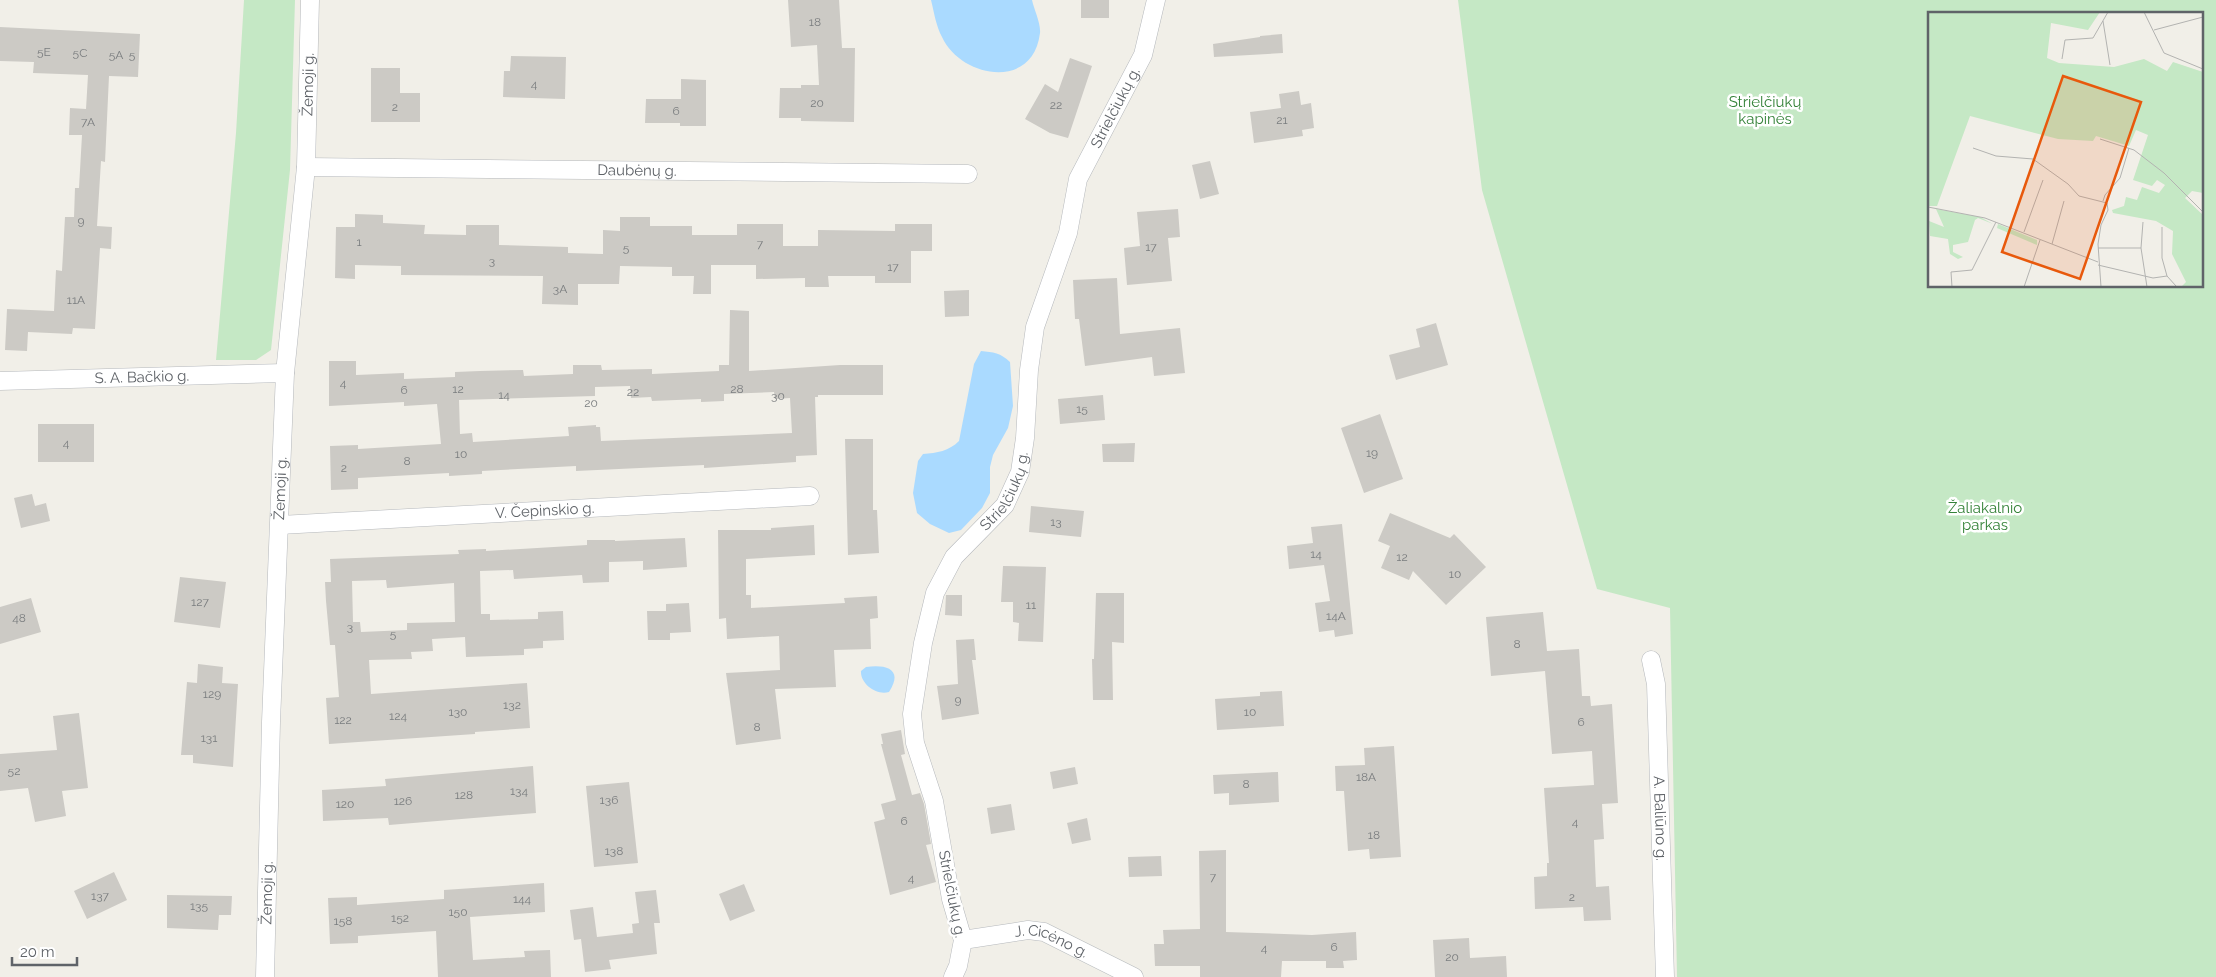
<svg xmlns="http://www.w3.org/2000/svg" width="2216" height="977" viewBox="0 0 2216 977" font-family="Raleway,sans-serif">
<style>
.green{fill:#c5e8c5;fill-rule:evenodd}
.water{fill:#aadaff}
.building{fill:#cccac5;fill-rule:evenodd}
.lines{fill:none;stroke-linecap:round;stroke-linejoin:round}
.minor-casing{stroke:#b5b8bc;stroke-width:19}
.minor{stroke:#fff;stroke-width:18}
.labels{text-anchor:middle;stroke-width:5;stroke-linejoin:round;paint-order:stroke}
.number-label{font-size:12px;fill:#7a7d7f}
.street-label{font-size:15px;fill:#5f6368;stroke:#fff}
.park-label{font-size:15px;fill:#348238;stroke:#fff}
.inset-road{fill:none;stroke:#b3b3b1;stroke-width:1}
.view{fill:#e8590c;fill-opacity:0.15;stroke:#e8590c;stroke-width:2.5}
.inset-edge{fill:none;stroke:#5f6368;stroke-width:2.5}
</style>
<rect width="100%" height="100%" fill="#f1efe8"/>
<path class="green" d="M244,0h51l-5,170 -19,180 -15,10h-40l20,-227z
M1458,0h758v977h-539l-7,-369 -73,-19 -115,-399zM1930,14h272v272h-272z"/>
<path class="water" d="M931,0h101c2,9 9,24 8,33 -7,58 -79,45 -98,4 -6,-11 -8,-25 -11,-37z
M981,351c12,1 20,2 29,11l3,44 -5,22 -15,27 -3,12v26l-8,15 -21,22 -12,3 -19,-9 -13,-11 -4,-20 5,-32 5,-7c14,-1 26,-3 36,-13l15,-77z
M866,667c20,-3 38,2 23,25 -12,4 -29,-8 -28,-21z"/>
<path class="building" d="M788,0h51l3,48h13l-1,74 -53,-1v-3h-22l1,-30h21v-3h18l-2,-40 -26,2z
M1081,0h28v18h-28z
M0,27l140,7 -2,43 -29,-1 -4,86 -4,-1 -4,65 15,1 -1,22 -11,-1 -5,81 -22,-1 -1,6 -44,-2 -1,19 -22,-1 2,-41 47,2 2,-41 6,1 3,-54h9l1,-29h4l3,-53h-13l1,-27 16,1 2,-34 -55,-2 1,-11 -34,-1z
M1282,34l1,19 -69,4 -1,-13 47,-7v-1z
M511,56l55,1 -1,42 -62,-2 1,-26h6z
M1070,58l22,8 -24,72 -18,-5 -25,-14 20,-35 13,8z
M371,68h29v25h20v29h-49z
M681,79l25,1v46h-26v-3h-35l1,-24h35z
M1299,91l2,14 10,-2 3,25 -12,2 1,6 -49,7 -4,-31 31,-4 -2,-14z
M1210,161l9,33 -19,5 -8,-34z
M1178,209l2,28 -12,1 4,43 -45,4 -3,-37 16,-2 -3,-34z
M355,214l28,1v8l42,2 -1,9 42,1v-10h33v20l69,2v6l35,1v-24l17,1v-14h30v9h42v9h45v-11h46v22h35v-16l77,1v-7h37v27h-21v32h-36v-7h-47l1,11h-24v-9l-49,1v-14h-45v29h-18l1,-18h-22v-9l-52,-1 -1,18h-41v21l-36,-1 1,-28 -142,-1v-9l-46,-1v14l-20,-1 1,-51h19z
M1117,278l3,56 60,-6 5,45 -31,3 -2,-19 -67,9 -6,-47h-4l-2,-39z
M969,290v26l-24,1 -1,-26z
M730,310l19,1v60l91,-6h43v30h-65v2h-3l2,58 -21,1v6l-92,6v-3l-128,6v-5l-94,5v3l-33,2v-3l-91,5v11l-27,1 -1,-44 28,-1v4l83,-5 -4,-40 -33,2v-4l-75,4v-45h27v14l48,-2v6l51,-2v-5l25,-1 43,-1 1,6 49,-2v-9h28l1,5 50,-1v5l67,-3v-6h10zM630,386l1,12 20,-1 1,4 49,-2v3l23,-1v-7l50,-2 1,7 15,-1 2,35 -191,8 -1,-14h-4v-2l-28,2 1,9 -96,6 -1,-9 -12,1 -1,-34 136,-4v-9z
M1436,323l12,42 -52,15 -7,-25 31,-8 -4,-18z
M1103,395l2,25 -45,4 -2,-25z
M1380,414l23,65 -39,14 -23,-65z
M38,424h56v38h-56z
M845,439h28v71h4l2,43 -31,2z
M1135,443l-1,19h-31l-1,-18z
M32,494l3,12 11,-3 4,18 -29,7 -7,-30z
M1031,506l53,5 -3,26 -52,-5z
M1390,513l60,25 4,-4 32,33 -40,38 -33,-34 -4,9 -28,-12 9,-22 -12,-5z
M1342,524l11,110 -18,3 -1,-7 -15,2 -4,-29 15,-2 -6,-36 -35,4 -2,-23 26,-3 -2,-16z
M814,525l1,30 -69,4v36h5v13l94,-5 -1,-5 33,-2 1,22 -8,1 1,30 -37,1 2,37 -61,2 6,50 -45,6 -10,-72 54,-3 -1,-34 -52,3 -1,-21 -7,1 -1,-89h53v-2z
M685,538l2,29 -44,3v-9l-34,1v20l-26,1 -1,-8 -68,4 -1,-9 -33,1 1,43h9v6l48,-1v-7l25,-1 1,29 -21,1v7l-19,1v6l-58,2 -1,-20 -33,2 1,12 -22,1 1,7 -43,1 2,34 156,-11 3,45 -55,4v2l-146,10 -3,-46 13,-1 -4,-52h-5l-4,-44 -1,-19h6l-1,-23 129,-5 -1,-4 28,-1v2l101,-6v-5h28v1zM386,580l1,8 67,-5 1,39 -48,1v7l-46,2 -1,-10h-7l-1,-41z
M1003,566l43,1 -3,75 -25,-1 1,-18 -6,-1v-20h-12z
M180,577l46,5 -6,46 -46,-6z
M1096,593h28v50l-12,-1 1,58h-20l-1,-41h2z
M946,595h16v21l-17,-1z
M31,598l10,34 -41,12v-37z
M689,603l2,29 -21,1v7h-22l-1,-29h19v-7z
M1543,612l4,39 32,-2 3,47h8l1,10 21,-2 6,99 -16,1 2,35 -10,1 2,47 13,-1 2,34 -27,1 -1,-14 -48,2 -1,-32 13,-1v-13h2l-5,-75 50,-3 -2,-34 -40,3 -7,-83 -54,5 -5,-59z
M974,639l2,21h-4l7,54 -37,6 -5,-34 21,-2 -2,-44z
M198,664l25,3 -1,16 16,1 -5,83 -40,-4v-8h-12l6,-73 10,1z
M1282,691l2,35 -67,4 -2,-31 45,-3v-4z
M79,713l9,75 -26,3 4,25 -31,6 -7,-34 -28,3v-37l57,-4 -4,-34z
M901,730l4,24 -4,1 11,40 8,-2 4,11 7,40 -5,1 10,37 -46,13 -16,-73 11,-3 -4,-15 15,-4 -15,-56h2l-2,-10z
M1394,746l7,111 -31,2 -1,-10 -21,2 -4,-60h-8l-1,-25 30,-1 -1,-17z
M533,766l3,47 -147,12 -1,-7 -65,3 -1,-31 64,-4 -1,-7z
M1075,767l3,17 -25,5 -3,-17z
M1278,772l1,30 -50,3v-12l-15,1 -1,-19z
M629,782l9,81 -44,4 -8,-81z
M1011,804l4,26 -24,4 -4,-26z
M1087,818l4,22 -19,4 -5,-21z
M1226,850v82l86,3 44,-3 1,28 -14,1 1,7h-18v-7h-44l-1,16h-81v-11h-45l-1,-22h10l-1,-14 37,-1 -1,-78z
M1161,856l1,20 -33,1 -1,-20z
M114,872l13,28 -40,19 -13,-28z
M544,883l1,29 -75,5 3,43 52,-3 -1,-6 26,-1 1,27h-113l-2,-46 -78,5v7l-28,1 -2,-46 29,-1v8l87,-6v-9z
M744,884l11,27 -25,10 -11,-27z
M656,890l4,33h-6l3,31 -48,6 2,9 -26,3 -4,-33 -7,1 -4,-30 23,-3 4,30 36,-4 -1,-9 7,-1 -4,-31z
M167,895l65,1 -1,19h-12l-1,15 -51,-2z
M1469,938l1,20 36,-2 1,21h-72l-2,-37z"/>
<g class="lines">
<g class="minor-casing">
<g id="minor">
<path id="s1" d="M306,167l662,7"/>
<path id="s2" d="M0,381l285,-8"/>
<path id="s3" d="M280,525l530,-29"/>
<path id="s4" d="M1651,660l5,24 9,293"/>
<path id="s5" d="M963,940l65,-10 16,2 90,45"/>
<path id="s6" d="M265,977l6,-255 14,-349 21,-206 4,-167"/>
<path id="s7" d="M953,977l5,-11 5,-26 -12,-41 -17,-98 -19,-58 -3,-29 11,-71 12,-50 19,-36 51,-52 15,-33 5,-34 4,-68 6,-43 33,-94 10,-54 65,-124 13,-55"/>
</g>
</g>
<use href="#minor" class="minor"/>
</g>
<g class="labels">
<g class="number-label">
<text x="815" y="26">18</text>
<text x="44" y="56">5E</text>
<text x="80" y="57">5C</text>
<text x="116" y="59">5A</text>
<text x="132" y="59">5</text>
<text x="534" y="88">4</text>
<text x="817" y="107">20</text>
<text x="1056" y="109">22</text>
<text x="395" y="111">2</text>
<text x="676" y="115">6</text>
<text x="1282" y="124">21</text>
<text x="88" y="126">7A</text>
<text x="81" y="225">9</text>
<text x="359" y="246">1</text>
<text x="760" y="248">7</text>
<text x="1151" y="251">17</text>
<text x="626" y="252">5</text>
<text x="492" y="265">3</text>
<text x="893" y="271">17</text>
<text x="560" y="293">3A</text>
<text x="76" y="304">11A</text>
<text x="343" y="387">4</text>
<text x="458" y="393">12</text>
<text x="737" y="393">28</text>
<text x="404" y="394">6</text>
<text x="633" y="396">22</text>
<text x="504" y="399">14</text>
<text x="778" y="400">30</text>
<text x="591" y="407">20</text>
<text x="1082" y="413">15</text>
<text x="66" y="447">4</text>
<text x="1372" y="457">19</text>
<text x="461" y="458">10</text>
<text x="407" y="465">8</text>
<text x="344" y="472">2</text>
<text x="1056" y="526">13</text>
<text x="1316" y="558">14</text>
<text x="1402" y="561">12</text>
<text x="1455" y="578">10</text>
<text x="200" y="606">127</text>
<text x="1031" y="609">11</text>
<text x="1336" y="620">14A</text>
<text x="19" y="622">48</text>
<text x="350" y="631">3</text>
<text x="393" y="638">5</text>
<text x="1517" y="648">8</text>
<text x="212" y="698">129</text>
<text x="958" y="704">9</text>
<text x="512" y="709">132</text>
<text x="458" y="716">130</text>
<text x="1250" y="716">10</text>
<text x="398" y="720">124</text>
<text x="343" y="724">122</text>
<text x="1581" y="726">6</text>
<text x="757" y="731">8</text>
<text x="209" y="742">131</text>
<text x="14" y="775">52</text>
<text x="1366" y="781">18A</text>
<text x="1246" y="788">8</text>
<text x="519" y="795">134</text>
<text x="464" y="799">128</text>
<text x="609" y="804">136</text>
<text x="403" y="805">126</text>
<text x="345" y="808">120</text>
<text x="904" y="825">6</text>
<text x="1575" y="826">4</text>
<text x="1374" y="839">18</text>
<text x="614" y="855">138</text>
<text x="1213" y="881">7</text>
<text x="911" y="882">4</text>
<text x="100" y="900">137</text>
<text x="1572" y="901">2</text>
<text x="522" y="903">144</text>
<text x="199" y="910">135</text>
<text x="458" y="916">150</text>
<text x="400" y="922">152</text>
<text x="343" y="925">158</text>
<text x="1334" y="951">6</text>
<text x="1264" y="952">4</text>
<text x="1452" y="961">20</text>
</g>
<g class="street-label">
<text dy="5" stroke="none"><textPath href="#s6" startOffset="894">Žemoji g.</textPath></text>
<text dy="5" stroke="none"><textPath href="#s7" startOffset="925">Strielčiukų g.</textPath></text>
<text dy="5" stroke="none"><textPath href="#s1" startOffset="331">Daubėnų g.</textPath></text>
<text dy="5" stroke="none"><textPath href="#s2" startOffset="142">S. A. Bačkio g.</textPath></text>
<text dy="5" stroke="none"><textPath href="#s6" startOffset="489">Žemoji g.</textPath></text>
<text dy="5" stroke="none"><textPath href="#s7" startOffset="520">Strielčiukų g.</textPath></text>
<text dy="5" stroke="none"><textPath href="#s3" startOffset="265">V. Čepinskio g.</textPath></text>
<text dy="5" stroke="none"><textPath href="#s4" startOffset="159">A. Baliūno g.</textPath></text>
<text dy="5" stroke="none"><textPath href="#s6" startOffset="84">Žemoji g.</textPath></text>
<text transform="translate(952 894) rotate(79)" y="5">Strielčiukų g.</text>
<text dy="5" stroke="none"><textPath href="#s5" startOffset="91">J. Cicėno g.</textPath></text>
</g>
<g class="park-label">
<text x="1765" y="107">Strielčiukų<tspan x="1765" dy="17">kapinės</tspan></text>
<text x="1985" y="513">Žaliakalnio<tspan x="1985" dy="17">parkas</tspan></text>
</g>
</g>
<g transform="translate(1928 12)">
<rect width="275" height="275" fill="#f1efe8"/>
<path d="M0,0h172l-12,18 -37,-7 -4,35 12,5 55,4 30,-8 23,12 6,-9 30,10v121l-11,-2 -7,7 18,17v72h-22l5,-5 -14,-28 1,-23 -17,-10 -43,-8 -1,-3 12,-4 2,-9 11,3 5,-13 17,6 6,-8 -8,-5 -5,6 -19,-6 15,-45 -12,-5 -7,16 -33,-10 -3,5 -35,-2 -88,-23 -33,90h-9zM8,197l44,8 13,7 -15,-6 -3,2 -7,22 -15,3v7l10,5 -5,2 -8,-5 -2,-15 -18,-3 -1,-15 15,6zM70,212l39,16v5l-40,-17z" fill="#c5e8c5"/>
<path class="inset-road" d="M216,0l20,41 39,16M175,9l7,44M226,18l49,-13M134,47l3,-19 28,-2 15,-26M172,127l34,11 30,23 39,39M45,136l23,8 37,3 35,25 11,12 28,7 1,7 -7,15 -3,19 3,43M175,189l2,-6 15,-17 9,-30M0,195l57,11 113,44M215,210l-2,26 6,39M234,215v31l5,18 9,10M96,220l19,-52M124,232l12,-43M170,236h43M170,253l55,13 14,-2M24,275l-1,-15 21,-2 24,-48M96,275l16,-47"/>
<path class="view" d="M135,64l78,26 -61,177 -78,-27z"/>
<rect width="275" height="275" class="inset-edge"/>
</g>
<path d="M12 957v8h65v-8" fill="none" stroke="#5f6368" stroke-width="2.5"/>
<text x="20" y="957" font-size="15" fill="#5f6368" stroke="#ffffff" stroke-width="4" paint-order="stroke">20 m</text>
</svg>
